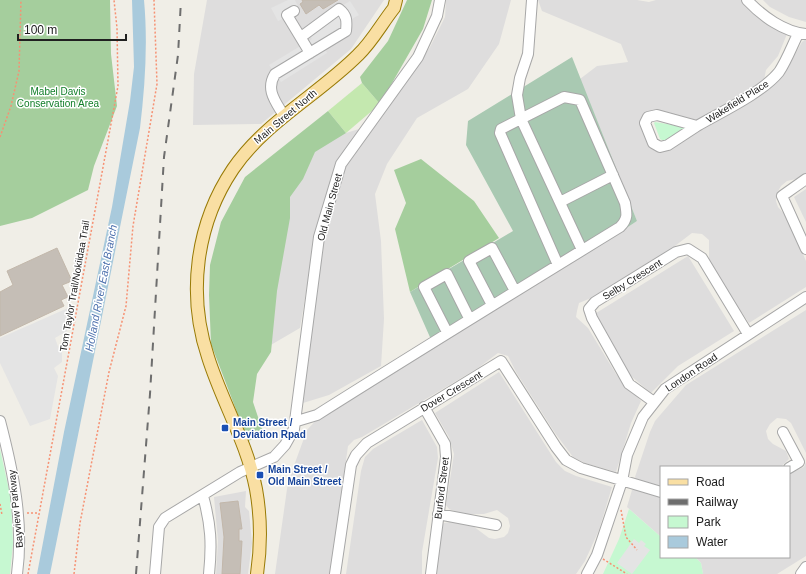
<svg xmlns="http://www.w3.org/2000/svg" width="806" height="574" viewBox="0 0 806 574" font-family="Helvetica,sans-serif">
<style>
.residential{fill:#dedddd}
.grass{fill:#c4e8af}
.forest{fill:#a5ce9d}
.cemetery{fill:#a9c9b2}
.park{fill:#c6f8d1}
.parking{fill:#e4e4e4}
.water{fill:#a9cadc}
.building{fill:#c5beb6;stroke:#c2b7aa}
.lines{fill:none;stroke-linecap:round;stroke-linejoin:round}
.minor-casing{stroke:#a7a7a7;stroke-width:12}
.major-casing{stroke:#987a05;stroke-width:14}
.path{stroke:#f69173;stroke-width:1.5;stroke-dasharray:2 2;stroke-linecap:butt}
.minor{stroke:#fff;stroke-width:10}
.major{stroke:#f9dfa3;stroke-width:12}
.rail{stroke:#6e6e6e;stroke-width:2;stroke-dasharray:8 8;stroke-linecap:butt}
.transit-dot{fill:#1a4fb4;stroke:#fff;stroke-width:1.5}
.labels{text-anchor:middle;stroke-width:3;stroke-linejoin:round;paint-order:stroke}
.park-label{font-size:10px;fill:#0f7d27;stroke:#fff}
.street-label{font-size:10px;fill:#202020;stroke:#fff}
.transit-label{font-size:10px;font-weight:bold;fill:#164399;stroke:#fff;text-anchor:start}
.water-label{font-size:11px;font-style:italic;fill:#4f72ae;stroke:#fff}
</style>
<rect width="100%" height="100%" fill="#f0eee7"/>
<path class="residential" d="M207,0h177l-33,49 -90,75 -68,1 1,-51z
M446,0h65l-12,44 -31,45 -51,29 -30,46 -12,30 6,47 3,78 -3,47 -52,29 -26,8 4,-50 15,-101 5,-28 21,-65 24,-35 31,-37 27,-40 15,-30z
M538,0h99l12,2 7,-2h85l17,16 29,18 -9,22 -12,14 -2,10 -63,39 -4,1 -42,-10 -8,3 4,34 7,4 10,-2 102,-61 13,-13 19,-33 4,-3v134l-10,6 -9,2 -6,5 -4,7 -1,8 2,6 9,10 19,44v26l-57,36 -37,-54 -3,-10v-19l-7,-6 -10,-1 -25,19 -71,44 -17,7 -2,8 -1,6 12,11 28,46 25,27 -10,22 -15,49 -31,-9 -12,-6 -18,-24 -39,-61 -8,-16 -10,-3 -20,15 -116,69 -8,3 -6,6 -18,128h-55l13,-92 19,-52 12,-13 114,-73 160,-94 44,-29 -57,-142 17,-13 31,-4 -7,-18 -79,-33z
M763,0h43v22l-17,-5 -19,-10z
M359,129l-20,35 -26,86 -13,78 -67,39 -5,-74 99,-162 19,2z
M806,189v33l-12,-25z
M688,256l46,75 -56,35 -27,27 -20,-17 -38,-61z
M806,310v143l-15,-30 -5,-4 -9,-1 -7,6 -4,7 2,8 5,5 13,7 3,8 -8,8h-120v19l-25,-7 -1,-2 15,-45 5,-11 31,-36z
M499,372l57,90 9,9 11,5 36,11 -13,43 -14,31 -9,13h-139l4,-47 3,-4 6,-1 23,4 16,12 6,1 9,-2 4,-4 2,-7 -2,-8 -11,-8 -13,4h-22l-13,-5 -3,-4 8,-51 -5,-17 -14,-24z
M422,420l15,27 1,11 -16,94v22h-76l15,-103 4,-14 8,-8z
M806,462v94l-29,18h-74l-2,-11 -6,-6h94v-83l15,-7z
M636,489l25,8v40l-34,-30 5,-17z
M246,491l-1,16 4,4 3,32 -4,31h-32l2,-33 -4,-44z"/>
<path class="grass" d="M362,83l18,21 -34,29 -18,-22z"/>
<path class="forest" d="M0,0h110l1,54 6,52 -23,60 -6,24 -56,28 -32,8z
M407,0h25l-9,29 -43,75 -18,-21 -2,-6 28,-36z
M328,111l18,22 -31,19 -12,27 -13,18v21l-13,73 -6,61 -14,22 -4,28 11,33 -16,6 -37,-97 -2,-49 1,-30 11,-43 24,-45z
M421,159l53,42 25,37 -89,54 -15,-63 11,-26 -12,-33z"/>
<path class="cemetery" d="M572,57l65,164 -44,29 -160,94 -23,-52 103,-61 -47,-86 2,-24z"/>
<path class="park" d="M655,122l30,5v2l-21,12 -4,-2 -6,-16z
M0,449l11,50 2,44 -3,31h-10z
M629,509l32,28v20h34l6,6 2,11h-100l16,-35z"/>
<path class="parking" d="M288,0h7l5,11 -22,10 -7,-13z
M350,1l9,14 -7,4 -1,9 -27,19 3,6 -46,29 -12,-17 43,-26 -7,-11z
M68,308l-1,23 -12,7 5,14h2v10l-8,6 4,8 -8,43 -20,7 -30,-63v-25z
M634,539l5,4 2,-3 5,4 -2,2 6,4 -18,24 -15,-11z"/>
<path class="water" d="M132,0h12c4,43 1,86 -4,128l-90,446h-13l27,-142 48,-225 18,-106 4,-34z"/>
<path class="building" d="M302,0h36l-15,9 -4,-4 -13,9 -6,-10 3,-2z
M57,248l15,33 -10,4 6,12 -7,3 3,6 -64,30v-44l13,-7 -6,-14z
M238,501l4,28h-3v12h3l-2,33h-18l2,-37 -4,-34z"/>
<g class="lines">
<g class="minor-casing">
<path id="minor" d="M532,0l-4,54 -8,24 -3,17 4,24 61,131
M747,0c15,16 37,32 59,34
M294,11l-7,4 23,38
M284,116c-8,-14 -19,-26 -9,-42l71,-43c1,-10 1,-16 -7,-22l-38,28
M697,126l-29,19 -8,2 -7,-4 -8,-20 3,-6 9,-2 40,11c24,-14 65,-33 82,-54 8,-12 13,-26 19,-38
M806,179l-24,17 24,53
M560,202l53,-27
M492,305l-23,-44 23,-13 23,43
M447,332l-23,-45 23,-13 22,44
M654,402l-25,-18 -37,-66 -3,-9 6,-7 81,-50 12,-3 14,9 46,76
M424,407l21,37 1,13 -15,117
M0,421c13,50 24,101 17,153
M297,421l20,-6c101,-64 202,-126 303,-188 8,-8 7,-13 5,-24l-45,-103 -16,-3 -63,32 -1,4 58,132
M783,432l16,30 -10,6
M203,496c8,29 9,48 6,78
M438,514l58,11
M155,574l4,-47 6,-9 75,-46 34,-15 11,-12 9,-16 25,-192 22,-73 77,-107 19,-41 3,-16
M335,574l16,-109 5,-10 11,-12 134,-82 55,86 10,13 15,8 80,24
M587,574l10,-19 25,-74 5,-26 16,-38 22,-28 141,-92
M801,574l5,-7"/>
</g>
<g class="major-casing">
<path id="major" d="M257,574c4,-27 4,-57 -1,-85 -9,-47 -34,-87 -48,-132 -21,-63 -12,-133 25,-188 32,-47 85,-74 125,-114 14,-13 24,-32 36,-47l2,-8"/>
</g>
<path class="path" d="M0,137l11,-31 8,-35 2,-71
M0,504l2,11
M621,510l5,27 11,13
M27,513h12
M603,559l24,15
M28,574l90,-488 -1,-58 -3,-28
M74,574l6,-51 29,-151 17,-66 7,-80 24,-142 -3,-84"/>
<use href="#minor" class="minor"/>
<use href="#major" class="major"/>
<path class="rail" d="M136,574l14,-180 14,-237 14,-102 3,-55"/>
</g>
<g class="transit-dot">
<rect x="221" y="424" width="8" height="8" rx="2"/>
<rect x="256" y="471" width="8" height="8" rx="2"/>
</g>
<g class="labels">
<g class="park-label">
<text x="58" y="95">Mabel Davis<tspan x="58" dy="12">Conservation Area</tspan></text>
</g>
<g class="street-label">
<text transform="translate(737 101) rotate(-32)" y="4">Wakefield Place</text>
<text transform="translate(285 116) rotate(-40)" y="4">Main Street North</text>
<text transform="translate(329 207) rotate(-75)" y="4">Old Main Street</text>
<text transform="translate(632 279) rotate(-32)" y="4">Selby Crescent</text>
<text transform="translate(74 286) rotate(-80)" y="4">Tom Taylor Trail/Nokiidaa Trail</text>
<text transform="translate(691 372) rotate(-34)" y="4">London Road</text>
<text transform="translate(451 391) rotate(-31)" y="4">Dover Crescent</text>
<text transform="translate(441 488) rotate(-83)" y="4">Burford Street</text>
<text transform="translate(15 509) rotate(-96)" y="4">Bayview Parkway</text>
</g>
<g class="transit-label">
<text x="233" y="426">Main Street /<tspan x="233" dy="12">Deviation Rpad</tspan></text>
<text x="268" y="473">Main Street /<tspan x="268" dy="12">Old Main Street</tspan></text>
</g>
<g class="water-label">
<text transform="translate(101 288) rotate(-79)" y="4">Holland River East Branch</text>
</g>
</g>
<rect x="660" y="466" width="130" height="92" fill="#ffffff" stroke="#a6a6a6"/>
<rect x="668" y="479" width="20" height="6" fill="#f9dfa3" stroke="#a6a6a6"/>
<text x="696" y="486" font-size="12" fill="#202020">Road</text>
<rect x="668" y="499" width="20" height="6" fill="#6e6e6e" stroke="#a6a6a6"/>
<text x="696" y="506" font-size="12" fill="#202020">Railway</text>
<rect x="668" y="516" width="20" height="12" fill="#c6f8d1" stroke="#a6a6a6"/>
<text x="696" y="526" font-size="12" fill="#202020">Park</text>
<rect x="668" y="536" width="20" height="12" fill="#a9cadc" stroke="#a6a6a6"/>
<text x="696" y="546" font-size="12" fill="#202020">Water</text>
<path d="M18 34v6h108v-6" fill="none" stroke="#202020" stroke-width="2"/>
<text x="24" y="34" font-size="12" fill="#202020" stroke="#ffffff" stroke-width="3" paint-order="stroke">100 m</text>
</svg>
